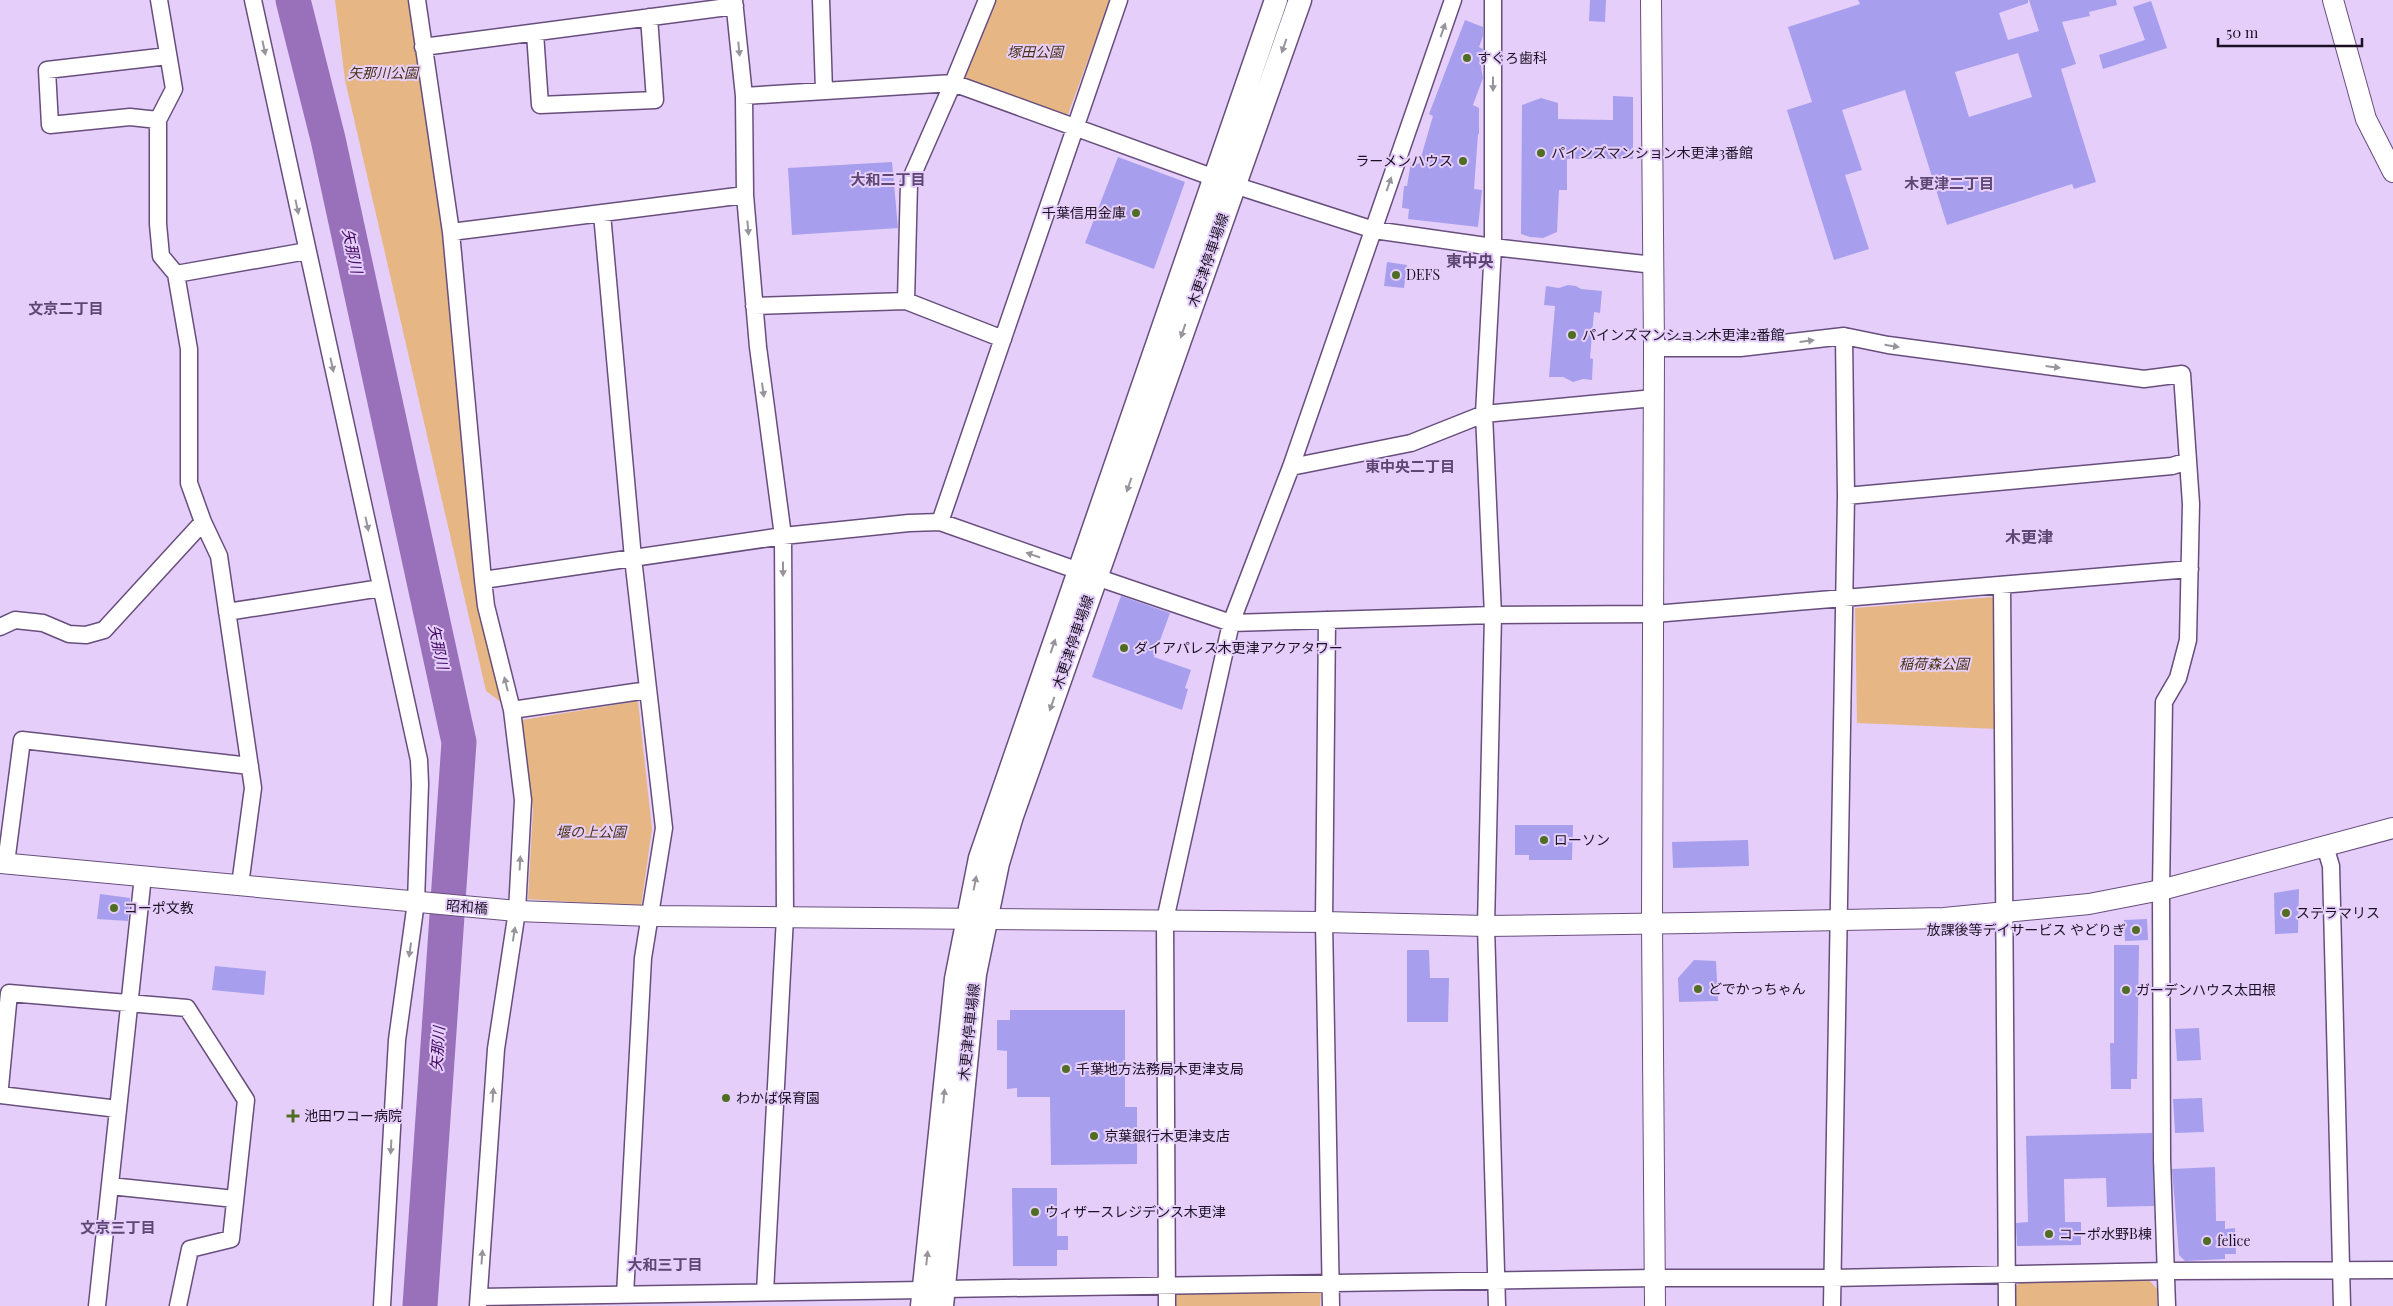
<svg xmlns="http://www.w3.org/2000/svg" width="2393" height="1306" viewBox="0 0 2393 1306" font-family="'Playfair Display','Noto Sans JP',serif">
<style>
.green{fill:#e6b785}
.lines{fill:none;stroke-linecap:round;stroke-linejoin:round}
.river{stroke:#9971ba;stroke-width:35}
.building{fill:#a79eee;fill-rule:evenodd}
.minor-casing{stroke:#684e7d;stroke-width:19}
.tertiary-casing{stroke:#684e7d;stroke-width:22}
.secondary-casing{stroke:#684e7d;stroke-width:25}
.minor{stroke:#fff;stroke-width:16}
.tertiary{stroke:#fff;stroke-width:20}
.secondary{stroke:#fff;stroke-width:22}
.oneway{fill:#99949c}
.poi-dot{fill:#506e23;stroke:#e5cffa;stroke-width:2}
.labels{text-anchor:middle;stroke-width:4;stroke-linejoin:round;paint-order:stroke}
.park-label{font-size:14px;font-style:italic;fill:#4a3112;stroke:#e5cffa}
.poi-label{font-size:14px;fill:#1c1124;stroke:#e5cffa;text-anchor:start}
.street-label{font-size:14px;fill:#1c1124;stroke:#e5cffa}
.neighbourhood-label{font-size:15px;font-weight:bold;fill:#5f4674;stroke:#e5cffa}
.water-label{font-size:15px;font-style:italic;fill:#410562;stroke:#e5cffa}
.quarter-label{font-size:16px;font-weight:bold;fill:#5f4674;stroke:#e5cffa}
</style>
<rect width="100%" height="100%" fill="#e5cffa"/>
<path class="green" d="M335,0h77l33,235 32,347 32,126 -23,-17 -141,-611z
M995,0h115l-43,117 -108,-37z
M1994,597l3,132 -140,-6 -2,-115z
M638,701l14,128 -11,78 -113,-8 5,-89 -11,-90z
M2149,1280l8,9v17h-141l-1,-19 5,-4z
M1321,1291l-1,15h-148l-1,-14z"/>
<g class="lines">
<path class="river" d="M293,0l35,139 131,603 -39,564"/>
</g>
<path class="building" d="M1590,0h16l-1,22 -16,-1z
M1858,0h170v3l-29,10 9,27 31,-9 -10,-31h87l1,5 -28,7 1,4 -28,6 14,42 -15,5 35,113 -22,7 -2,-5 -125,41 -42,-135 -63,20 20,60 -17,5 24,74 -35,11 -47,-150 25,-8 -24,-75 72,-23zM2018,53l14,44 -63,20 -14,-45z
M2151,1l16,47 -64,21 -4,-14 46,-15 -12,-33z
M1465,20l18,7v9l-4,11 4,2 -2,18 2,11 -10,27 6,3v26h-1l-4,55 8,1 -4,37 -70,-8 1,-10 -7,-1 2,-22h3l4,-24 8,2 14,-48 -4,-2z
M1613,96l20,1v62h-66v31h-8l-2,42 -14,6 -13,-1 -9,-3 1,-129 19,-7 17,5v16l55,1z
M1118,157l67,25 -31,87 -69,-26z
M892,162l6,66 -106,7 -4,-67z
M1387,262l20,3 -3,23 -20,-2z
M1568,285l8,1 5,3 21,2 -2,22 -6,-1 -4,46 3,1 -1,21 -9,-1 -10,3 -10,-5h-14l6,-71 -11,-1 2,-19 13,2z
M1121,596l49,17 -16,44 37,13 -6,18 3,1 -6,21 -90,-33z
M1515,825h58l-1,35h-43v-5h-14z
M1748,840l1,26 -76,2 -1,-26z
M2299,889l-1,44 -23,1 -1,-41z
M100,894l30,4 -2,23 -31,-2z
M2147,919l1,21 -23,1 -1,-21z
M2114,945h25l-2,134h-6v10h-20l-1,-46h4z
M1407,950h22l1,28h19l-1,44h-41z
M1694,960l22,1 2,40 -39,1 -1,-24z
M215,966l51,5 -2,24 -52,-5z
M1010,1010h115v97h12v57l-86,1 -1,-68h-33v-9l-10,1v-38l-10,-1v-30h13z
M2199,1028l2,32 -24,1 -2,-32z
M2202,1098l2,34 -29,1 -2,-34z
M2152,1133l2,73 -47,1 -1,-29 -42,1 1,43h16v23l-64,1 -1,-23 12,-1 -2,-86z
M2215,1167l1,54h9v8l10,-1 1,26h-11v5l-40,2 -6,-6 -7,-86z
M1012,1188h45v48h11v14h-11v16h-44z"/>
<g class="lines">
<g class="minor-casing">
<path id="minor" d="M159,0l15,89 -16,31v104l3,32 15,18 13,75v134l14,39 16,34 34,232 -13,97
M253,0l166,760 1,24 -4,118 -19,138 -15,266
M417,0l34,232 32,348 3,26 26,104 11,90 -6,111 -21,138 -18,257
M734,0l10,96 1,99 13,152 25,189 2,381 -20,375
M821,0l3,91
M1493,0v247l-9,167 9,201 -7,311 11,380
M535,33l5,72 115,-5 -6,-83
M423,47l312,-41
M744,96l209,-13 281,102 140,45 119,17 161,18
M158,120l-28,-3 -80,8 -3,-55 121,-14
M602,214l31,344 31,270 -21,130 -18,337
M451,232l294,-37
M176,274l131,-23
M906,301l3,-118 44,-100 34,-83
M754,306l152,-5 97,38
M1654,348h86l104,-12 44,9 256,34 38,-5 9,130 -3,136 -10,38 -14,24 -3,188 1,269 5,147
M1291,467l120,-24 73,-29 170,-16
M1846,496l326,-30 16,-5
M940,522l179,-522
M1096,577l135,46 262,-8 161,-1 536,-45
M483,580l300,-44 126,-13 31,-1 139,49
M2002,585l5,721
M227,612l154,-24
M1327,620l-3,302 7,384
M0,627l15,-7 28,3 26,11 17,1 18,-5 99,-108
M512,710l136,-20
M2325,846l6,20 11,440
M6,863l16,-123 228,26
M0,1087l9,-94 178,15 59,92 -15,139 -41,10 -12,57
M0,1095l118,14
M110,1186l125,13
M944,1289l711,-11h177l335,-7 226,-1
M479,1297l445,-7
M97,1306l46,-430
M1167,1306l-2,-386 66,-297 60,-156 162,-467
M1832,1306l14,-810 -2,-160"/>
</g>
<g class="tertiary-casing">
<path id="tertiary" d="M1651,0l3,348 -2,574 3,384
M2333,0l33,119 27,53
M0,863l517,48 134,5 673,6 162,4 203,-3 255,-5 145,-14 72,-14 232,-62"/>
</g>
<g class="secondary-casing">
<path id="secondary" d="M922,1306l34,-327 24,-121 296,-858
M942,1306l33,-332 23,-111 14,-47 288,-816"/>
</g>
<use href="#minor" class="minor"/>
<use href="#tertiary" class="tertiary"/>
<use href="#secondary" class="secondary"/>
</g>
<defs><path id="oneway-solid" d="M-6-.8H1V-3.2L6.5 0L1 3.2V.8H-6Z" transform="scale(1.25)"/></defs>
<g class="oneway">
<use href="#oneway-solid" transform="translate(1443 30) rotate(-71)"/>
<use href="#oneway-solid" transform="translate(1284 46) rotate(109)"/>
<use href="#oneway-solid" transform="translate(264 48) rotate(78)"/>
<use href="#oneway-solid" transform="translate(739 49) rotate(84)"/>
<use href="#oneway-solid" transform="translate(1493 84) rotate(90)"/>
<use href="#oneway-solid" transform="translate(1389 184) rotate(-71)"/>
<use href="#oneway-solid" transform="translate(297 207) rotate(78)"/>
<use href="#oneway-solid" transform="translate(748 228) rotate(85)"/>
<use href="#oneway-solid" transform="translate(1183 331) rotate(109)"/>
<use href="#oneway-solid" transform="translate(1807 341) rotate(-7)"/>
<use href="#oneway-solid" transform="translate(1892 346) rotate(9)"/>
<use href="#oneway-solid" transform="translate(332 365) rotate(78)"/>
<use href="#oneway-solid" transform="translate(2053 367) rotate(7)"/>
<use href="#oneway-solid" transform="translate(763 390) rotate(82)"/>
<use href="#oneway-solid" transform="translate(1129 485) rotate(109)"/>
<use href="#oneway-solid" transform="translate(367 524) rotate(78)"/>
<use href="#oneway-solid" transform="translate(1033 555) rotate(-161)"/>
<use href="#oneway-solid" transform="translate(783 569) rotate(90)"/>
<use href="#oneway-solid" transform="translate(1053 646) rotate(-71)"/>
<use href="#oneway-solid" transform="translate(506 684) rotate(-104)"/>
<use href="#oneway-solid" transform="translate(1052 704) rotate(109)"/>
<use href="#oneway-solid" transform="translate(520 863) rotate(-87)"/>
<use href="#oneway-solid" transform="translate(975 883) rotate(-79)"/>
<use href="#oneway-solid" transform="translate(514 934) rotate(-81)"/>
<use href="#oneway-solid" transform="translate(410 950) rotate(98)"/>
<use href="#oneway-solid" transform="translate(493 1095) rotate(-86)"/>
<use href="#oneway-solid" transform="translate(944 1096) rotate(-84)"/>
<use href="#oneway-solid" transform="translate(391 1147) rotate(93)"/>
<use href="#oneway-solid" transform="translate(482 1257) rotate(-86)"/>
<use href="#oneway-solid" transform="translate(927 1258) rotate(-84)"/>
</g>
<g class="poi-dot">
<circle cx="1467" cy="58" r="5"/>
<circle cx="1541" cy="153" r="5"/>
<circle cx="1463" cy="161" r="5"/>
<circle cx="1136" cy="213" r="5"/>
<circle cx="1396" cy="275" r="5"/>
<circle cx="1572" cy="335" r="5"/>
<circle cx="1124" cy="648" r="5"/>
<circle cx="1544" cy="840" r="5"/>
<circle cx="114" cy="908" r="5"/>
<circle cx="2286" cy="913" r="5"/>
<circle cx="2136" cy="930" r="5"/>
<circle cx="1698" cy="989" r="5"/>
<circle cx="2126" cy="990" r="5"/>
<circle cx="1066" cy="1069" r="5"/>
<circle cx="726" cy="1098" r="5"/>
<path d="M290.5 1108.5h5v5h5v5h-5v5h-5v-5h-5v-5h5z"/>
<circle cx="1094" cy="1136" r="5"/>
<circle cx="1035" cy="1212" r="5"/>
<circle cx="2049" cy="1234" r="5"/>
<circle cx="2207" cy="1241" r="5"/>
</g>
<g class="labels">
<g class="park-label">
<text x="1035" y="57">塚田公園</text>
<text x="383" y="78">矢那川公園</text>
<text x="1934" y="669">稲荷森公園</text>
<text x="591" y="837">堰の上公園</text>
</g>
<g class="poi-label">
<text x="1477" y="63">すぐろ歯科</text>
<text x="1551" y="158">パインズマンション木更津3番館</text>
<text x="1453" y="166" text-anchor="end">ラーメンハウス</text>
<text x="1126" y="218" text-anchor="end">千葉信用金庫</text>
<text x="1406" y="280">DEFS</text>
<text x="1582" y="340">パインズマンション木更津2番館</text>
<text x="1134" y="653">ダイアパレス木更津アクアタワー</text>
<text x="1554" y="845">ローソン</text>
<text x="124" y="913">コーポ文教</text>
<text x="2296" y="918">ステラマリス</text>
<text x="2126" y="935" text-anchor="end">放課後等デイサービス やどりぎ</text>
<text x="1708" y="994">どでかっちゃん</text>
<text x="2136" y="995">ガーデンハウス太田根</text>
<text x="1076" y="1074">千葉地方法務局木更津支局</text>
<text x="736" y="1103">わかば保育園</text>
<text x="304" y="1121">池田ワコー病院</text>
<text x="1104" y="1141">京葉銀行木更津支店</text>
<text x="1045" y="1217">ウィザースレジデンス木更津</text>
<text x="2059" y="1239">コーポ水野B棟</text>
<text x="2217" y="1246">felice</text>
</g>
<g class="street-label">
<text transform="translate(1208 260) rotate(-71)" y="5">木更津停車場線</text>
<text transform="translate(1073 642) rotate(-71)" y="5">木更津停車場線</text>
<text transform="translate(467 907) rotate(5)" y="5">昭和橋</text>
<text transform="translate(969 1032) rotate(-84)" y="5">木更津停車場線</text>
</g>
<g class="neighbourhood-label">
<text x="888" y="185">大和二丁目</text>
<text x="1949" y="189">木更津二丁目</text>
<text x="66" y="314">文京二丁目</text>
<text x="1410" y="472">東中央二丁目</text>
<text x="118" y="1233">文京三丁目</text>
<text x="665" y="1270">大和三丁目</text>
</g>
<g class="water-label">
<text transform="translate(352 251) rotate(78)" y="5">矢那川</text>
<text transform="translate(438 647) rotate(78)" y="5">矢那川</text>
<text transform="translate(438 1049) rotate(-86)" y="5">矢那川</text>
</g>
<g class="quarter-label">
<text x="1470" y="267">東中央</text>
<text x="2029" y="543">木更津</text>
</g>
</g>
<path d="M2218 38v8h144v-8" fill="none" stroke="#1c1124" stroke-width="2.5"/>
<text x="2226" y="38" font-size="15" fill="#1c1124" stroke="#e5cffa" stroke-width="4" paint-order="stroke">50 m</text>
</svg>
